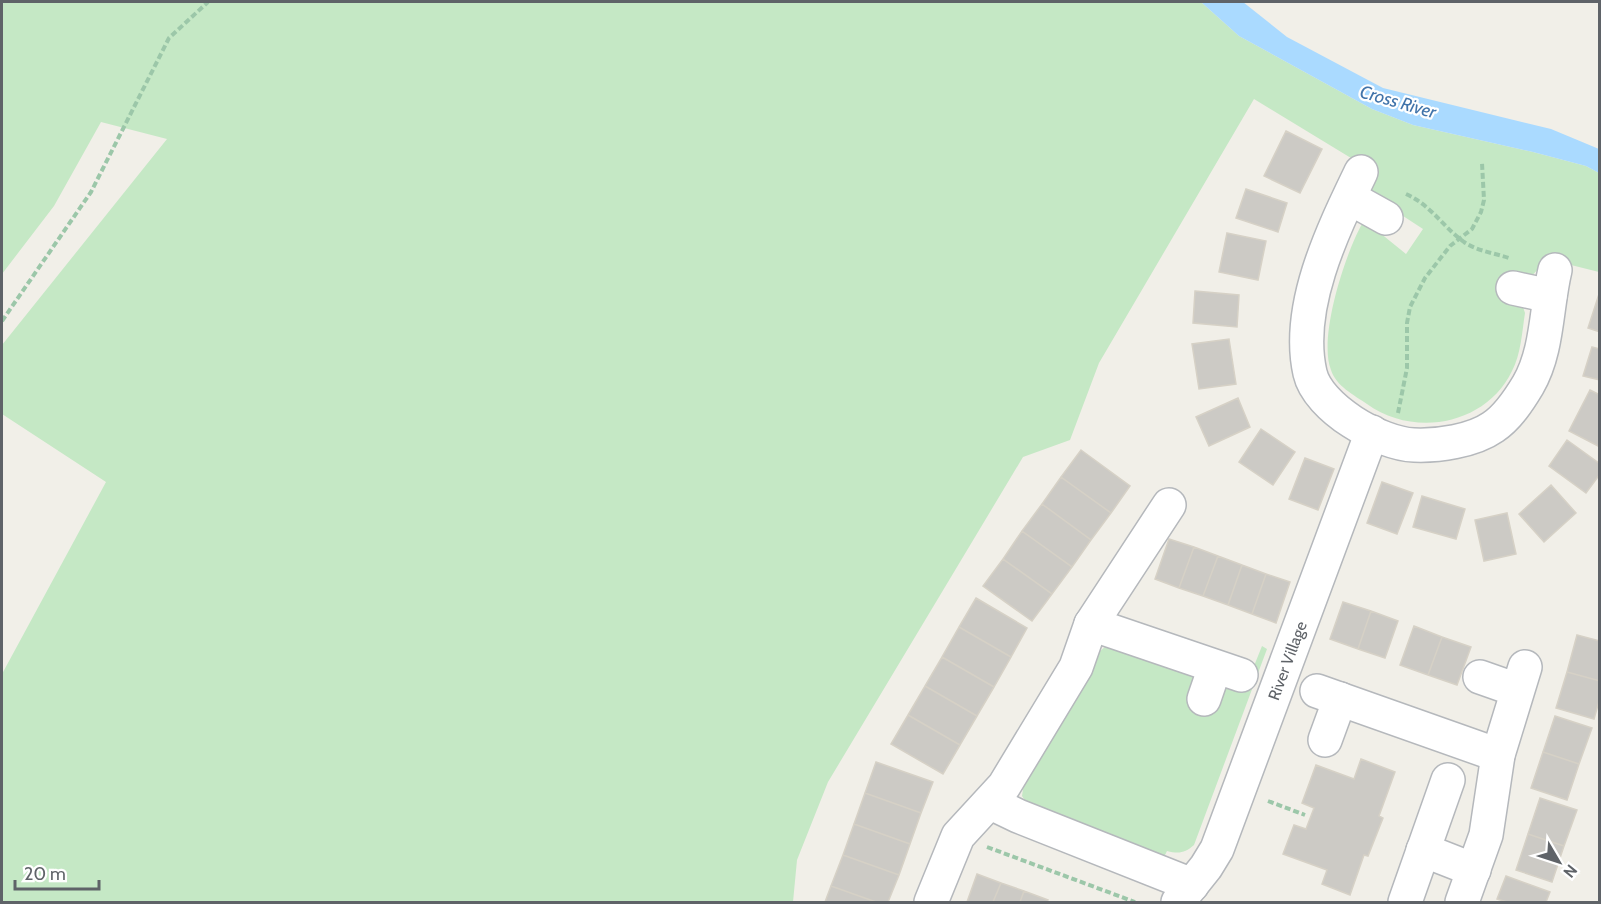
<svg xmlns="http://www.w3.org/2000/svg" width="1601" height="904" viewBox="0 0 1601 904" font-family="Cabin,sans-serif">
<style>
.green{fill:#c5e8c5}
.water{fill:#aadaff}
.building{fill:#cccac5;stroke:#d6d1c6;stroke-width:1.5}
.lines{fill:none;stroke-linecap:round;stroke-linejoin:round}
.minor-casing{stroke:#b5b8bc;stroke-width:36}
.path{stroke:#9cc7a9;stroke-width:4;stroke-dasharray:6 3;stroke-linecap:butt}
.minor{stroke:#fff;stroke-width:33}
.labels{text-anchor:middle;stroke-width:4.5;stroke-linejoin:round;paint-order:stroke}
.street-label{font-size:16px;fill:#5f6368;stroke:#fff}
.water-label{font-size:18px;font-style:italic;fill:#4174aa;stroke:#fff}
</style>
<rect width="100%" height="100%" fill="#f1efe8"/>
<path class="green" d="M2,2h1199l38,34 133,73 41,16 120,27 53,14 13,7v99l-52,-13 -17,19 -21,-2 -8,25 22,6 2,6c-3,19 -4,41 -13,58 -26,54 -98,67 -145,33 -13,-9 -31,-18 -36,-34 -13,-32 14,-116 31,-146h7l37,30 17,-25 -49,-32 -3,-6 3,-19 -120,-73 -155,264 -29,77 -47,17 -195,325 -31,78 -4,42h-791v-228l104,-192 -104,-68v-69l165,-206 -66,-17 -47,84 -52,68z
M1106,646l86,28 4,7 48,10 18,-45 5,3 -73,196c-9,8 -15,9 -27,6l-3,6 -136,-52 -6,-9 3,-20 74,-124z"/>
<path class="water" d="M1201,2h42l44,35 96,51 168,41 48,20v24l-13,-7 -53,-14 -120,-27 -41,-16 -133,-73z"/>
<path class="building" d="M1286,131l36,18 -22,44 -36,-17z
M1246,189l41,14 -9,29 -42,-14z
M1227,233l39,8 -8,39 -39,-8z
M1195,291l44,4 -2,32 -44,-4z
M1600,291v41l-12,-4z
M1229,339l7,45 -37,5 -7,-45z
M1592,347l8,2v31l-17,-4z
M1590,390l10,5v52l-31,-16z
M1238,398l12,29 -41,19 -13,-29z
M1261,429l34,23 -22,33 -34,-23z
M1567,440l33,24v10l-14,19 -37,-27z
M1081,450l49,36 -19,27 -50,-36z
M1305,458l29,11 -16,41 -29,-11z
M1061,477l50,36 -20,27 -49,-36z
M1382,482l31,11 -16,41 -30,-11z
M1551,485l25,28 -32,29 -25,-28z
M1422,496l43,13 -9,30 -43,-12z
M1042,504l49,36 -19,27 -50,-36z
M1507,513l9,41 -32,7 -9,-41z
M1022,531l50,36 -20,27 -49,-35z
M1169,539l25,8 -15,41 -24,-9z
M1194,547l24,9 -15,40 -24,-8z
M1218,556l24,9 -14,40 -25,-9z
M1003,559l49,35 -20,27 -49,-35z
M1242,565l24,9 -14,40 -24,-9z
M1266,574l24,8 -14,41 -24,-9z
M976,598l51,30 -16,29 -52,-30z
M1343,602l28,9 -13,38 -28,-10z
M1371,611l27,10 -13,37 -27,-9z
M1414,626l28,11 -14,38 -28,-10z
M959,627l52,30 -17,30 -52,-30z
M1577,635l23,6v40l-33,-9z
M1442,637l29,10 -14,38 -29,-10z
M942,657l52,30 -17,29 -52,-30z
M1567,672l33,9v17l-6,21 -38,-11z
M925,686l52,30 -17,29 -52,-30z
M908,715l52,30 -17,29 -52,-30z
M1555,716l37,12 -13,36 -36,-12z
M1543,752l36,12 -12,36 -36,-12z
M1361,759l34,13 -16,44 4,2 -15,38 -4,-1 -14,40 -28,-11 5,-14 -44,-16 11,-29 12,4 8,-21 -12,-5 14,-38 38,14z
M876,762l57,20 -12,31 -56,-20z
M865,793l56,20 -11,31 -56,-20z
M1540,798l37,12 -13,36 -36,-12z
M854,824l56,20 -11,31 -56,-20z
M1528,834l36,12 -12,36 -36,-12z
M843,855l56,20 -11,27h-12l-45,-16z
M977,874l24,9 -8,19h-26z
M1506,876l44,16 -4,10h-39l-10,-3z
M1001,883l23,8 -4,11h-27z
M831,886l45,16h-51z
M1024,891l24,9 -1,2h-27z"/>
<g class="lines">
<g class="minor-casing">
<g id="minor">
<path d="M1361,172c-28,58 -66,135 -51,201 8,35 70,71 104,72 24,1 59,-4 79,-18 15,-10 26,-27 35,-42 20,-34 18,-78 27,-115"/>
<path d="M1350,198l36,20"/>
<path d="M1513,288l37,8"/>
<path d="M1091,624l150,51"/>
<path d="M1480,677l37,13"/>
<path d="M1317,691l181,64"/>
<path d="M1204,699l11,-32"/>
<path d="M1325,740l15,-41"/>
<path d="M991,803l27,13 174,69"/>
<path d="M1423,850l51,20"/>
<path d="M931,902l27,-66 46,-50 72,-119 15,-43 78,-119"/>
<path id="s1" d="M1178,902l28,-35 11,-18 155,-417"/>
<path d="M1405,902l43,-122"/>
<path d="M1462,902l24,-67 12,-80 27,-88"/>
</g>
</g>
<path class="path" d="M1406,194c26,12 36,32 58,48 13,9 30,11 45,16
M2,321l89,-129 78,-154 39,-36
M1398,413l9,-45v-45l3,-16 15,-29 25,-32 22,-17 9,-17 3,-12 -2,-37
M1268,801l37,14
M987,847l148,55"/>
<use href="#minor" class="minor"/>
</g>
<g class="labels">
<g class="street-label">
<text dy="6" stroke="none"><textPath href="#s1" startOffset="267">River Village</textPath></text>
</g>
<g class="water-label">
<text transform="translate(1398 102) rotate(16)" y="6">Cross River</text>
</g>
</g>
<rect width="1601" height="904" fill="none" stroke="#5f6368" stroke-width="6"/>
<g transform="translate(1559 862) rotate(129)" stroke="#ffffff" stroke-width="4.5" paint-order="stroke">
<path d="M0-4.5L10 22L0 15L-10 22Z" fill="#5f6368"/>
<text y="-9" font-size="16" font-weight="bold" text-anchor="middle" fill="#5f6368">N</text>
</g>
<path d="M15 880v9h84v-9" fill="none" stroke="#5f6368" stroke-width="3"/>
<text x="24" y="880" font-size="18" fill="#5f6368" stroke="#ffffff" stroke-width="4.5" paint-order="stroke">20 m</text>
</svg>
